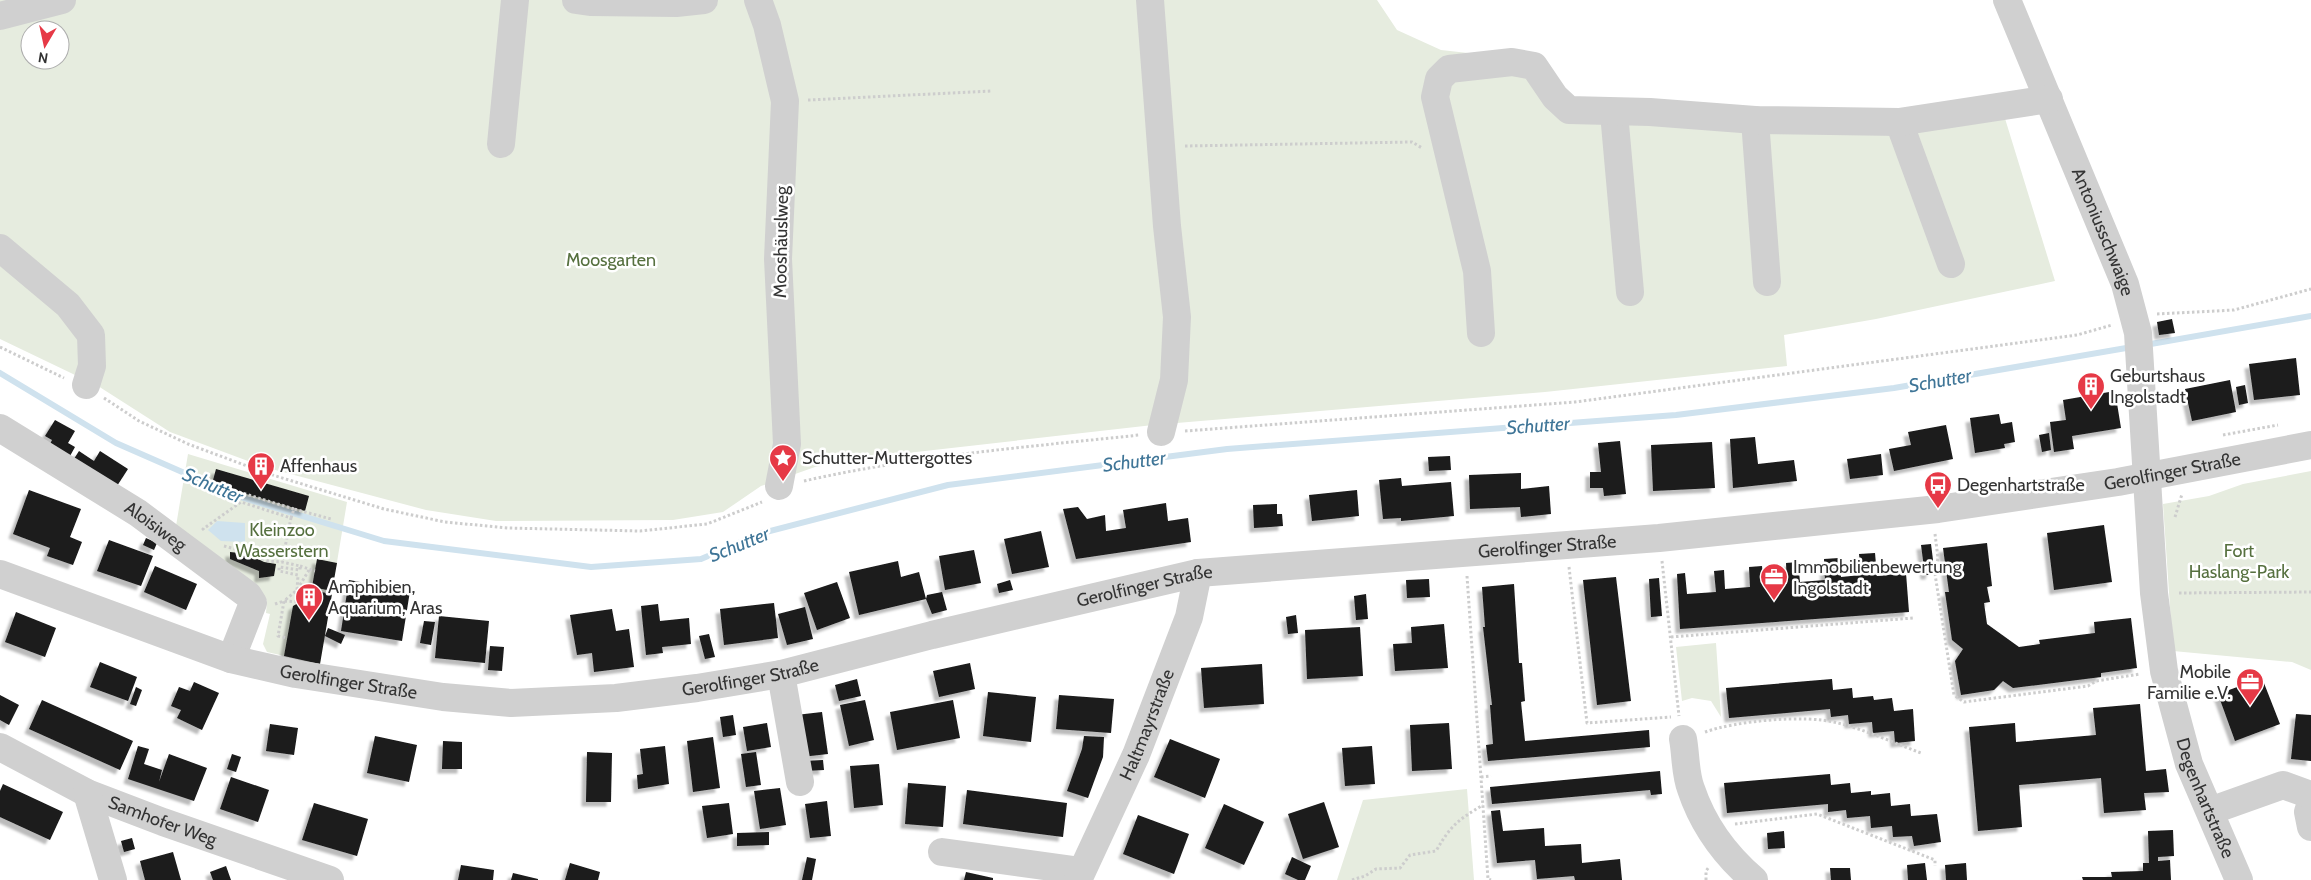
<svg xmlns="http://www.w3.org/2000/svg" width="2311" height="880" viewBox="0 0 2311 880" font-family="Cabin,sans-serif">
<style>
.green{fill:#e6ecdf;fill-rule:evenodd}
.water{fill:#cfe2ee}
.lines{fill:none;stroke-linecap:round;stroke-linejoin:round}
.stream{stroke:#cfe2ee;stroke-width:6}
.building{fill:#1a1a1a;filter:url(#shadow)}
.path{stroke:#cdcdcd;stroke-width:3;stroke-dasharray:2.5 2.5;stroke-linecap:butt}
.minor{stroke:#d0d0d0;stroke-width:28}
.labels{text-anchor:middle;stroke-width:5;stroke-linejoin:round;paint-order:stroke}
.street-label{font-size:18px;fill:#333;stroke:#fff}
.park-label{font-size:18px;fill:#56703f;stroke:#fff}
.poi-label{font-size:18px;fill:#333;stroke:#fff;text-anchor:start}
.water-label{font-size:19px;font-style:italic;fill:#3f7597;stroke:#fff}
</style>
<defs>
<filter id="shadow"><feDropShadow dx="-4.5" dy="4.5" stdDeviation="1" flood-color="#0004"/></filter>
</defs>
<rect width="100%" height="100%" fill="#fff"/>
<path class="green" d="M0,0h1377l20,30 44,20 45,5 84,47 312,14 117,-17 56,182 -179,38 -92,16 3,31 -242,26 -392,33 -237,27 -101,15 -54,19 -38,26 -50,8 -177,1 -70,-11 -162,-43 -94,-35 -72,-46 -98,-47zM30,30h30v30h-30z
M188,454l159,48 -27,162 -53,-12 -4,-8 7,-30 -4,-1 1,-12 -3,-4 -89,-65z
M2311,471v199l-19,-8 -119,-11 -10,-147 46,-8 34,-12z
M1716,643l5,74 -10,-16 -19,-3 -10,3 -6,-54z
M1467,789l7,91h-137l26,-80z"/>
<path class="water" d="M217,521l28,2v19l-24,-1 -13,-11z"/>
<g class="lines">
<path class="stream" d="M2145,345l166,-29
M0,373l116,70 121,53 147,45 207,26 110,-8 61,-26 186,-48 279,-36 449,-34 218,-27 238,-41"/>
</g>
<path class="building" d="M2172,319l3,14 -16,2 -2,-13z
M2296,358l4,37 -46,5 -5,-36z
M2230,380l6,32 -44,9 -7,-32z
M2245,385l3,18 -9,2 -3,-18z
M2115,391l6,37 -49,8 2,13 -20,3 -4,-30 16,-2 -3,-20z
M1999,414l2,10 11,-2 3,20 -11,2 1,4 -30,5 -5,-35z
M55,420l20,11 -7,12 7,4 -5,9 -20,-12 2,-4 -7,-4z
M1946,425l7,34 -59,12 -5,-22 22,-4 -3,-13z
M2049,433l2,17 -9,2 -3,-17z
M1755,437l3,27 36,-4 3,21 -64,7 -3,-49z
M1620,441l6,53 -22,2 -1,-8h-13v-16h11l-3,-29z
M1712,442l3,46 -62,3 -2,-46z
M79,451l15,10 6,-10 28,18 -11,17 -45,-24z
M1881,454l2,21 -33,4 -3,-20z
M1450,456l1,14 -22,1 -1,-14z
M216,469l93,27 -4,15 -93,-27z
M1521,473v16l28,-3 2,28 -30,3 -1,-10 -50,2 -1,-34z
M1401,478l1,8 49,-4 3,34 -53,5v-3l-18,1 -4,-39z
M29,490l52,19 -11,28 12,5 -9,23 -26,-9 3,-8 -37,-14z
M1357,490l2,26 -47,5 -3,-26z
M1166,503l2,18 20,-3 3,24 -115,17 -13,-50 15,-2 9,12 18,-4 1,16 20,-3 -3,-18z
M1277,504v10h5l1,12 -29,2 -1,-23z
M2104,525l8,57 -58,8 -7,-57z
M1041,531l8,36 -37,7 -8,-35z
M146,538l11,5 -3,7 -11,-5z
M109,540l44,16 -12,30 -44,-15z
M1987,543l5,43 -5,1 3,15 -6,1 3,21 32,23 21,-3 -1,-4 56,-7 -1,-11 37,-4 6,50 -36,5v4l-88,11 -10,-7 -9,9 -33,5 -6,-34 8,-12 -11,-9 -7,-48h4l-6,-44z
M1931,544l2,16 -3,15h-5l-4,-30z
M974,550l7,33 -36,7 -6,-34z
M230,552l18,2 16,8 12,2 -2,12 -15,2v-7l-29,-12z
M1875,553l2,23 29,-3 3,39 -229,17 -3,-55 8,-1 2,21 29,-2 -2,-21 10,-1 1,19 25,-2 -1,-20 13,-1 1,11h7v8l17,-1 -1,-21 12,-1 2,20 25,-2 -1,-21 15,-1 2,19 20,-2 -2,-21z
M317,559l20,4 -5,28 -20,-4z
M898,561l3,16 18,-5 7,27 1,-4 15,-3 5,18 -15,4 -6,-15 -67,16 -10,-43z
M155,566l42,18 -11,26 -42,-18z
M1616,577l15,124 -34,4 -14,-125z
M1659,578l3,38 -11,1 -2,-38z
M1429,579l1,18 -23,1 -1,-18z
M349,580l61,11 -8,50 -61,-10z
M1010,580l3,10 -14,3 -2,-9z
M837,582l13,36 -33,12 -13,-37z
M1514,584l5,79h3l3,38 -4,1 4,39 124,-11 1,17 -162,14 -2,-16 7,-1 -3,-39h2l-9,-78h2l-3,-40z
M310,590l22,4 -12,70 -36,-8 9,-50 16,-9z
M1366,594l2,25 -12,1 -2,-24z
M774,603l4,35 -54,7 -4,-36z
M658,604l2,17 29,-3 2,26 -29,3 1,6 -17,2 -5,-49z
M805,607l8,32 -26,6 -9,-31z
M612,609l4,22 13,-2 5,38 -40,5 -2,-19 -15,2 -7,-40z
M16,612l40,16 -11,29 -40,-15z
M1296,615l2,18 -10,1 -2,-17z
M439,616l50,5 -4,42 -50,-5z
M424,621l11,1 -4,23 -11,-2z
M1444,624l4,44 -53,3 -2,-27 19,-1 -1,-16z
M1360,627l3,49 -56,3 -2,-49z
M328,628l17,7 -4,9 -16,-8z
M709,634l6,23 -10,2 -6,-23z
M490,646l14,1 -2,24 -14,-1z
M100,662l37,15 -9,24 -38,-14z
M970,663l5,26 -36,8 -6,-26z
M1262,664l2,40 -60,4 -3,-40z
M2262,678l18,46 -45,17 -17,-47z
M857,679l4,17 -22,5 -4,-16z
M1832,679l1,11 19,-2 1,10 20,-2 1,4 18,-2 2,13 19,-2 2,32 -20,2 -1,-12 -21,2 -1,-11 -23,2 -1,-9 -17,2 -1,-8 -101,9 -3,-30z
M194,682l25,11 -17,37 -25,-12 4,-8 -10,-4 8,-19 11,4z
M136,687l6,3 -6,16 -6,-2z
M988,692l48,5 -5,45 -48,-6z
M0,695l19,10 -10,20 -9,-5z
M1059,695l55,4 -3,34 -55,-4z
M42,700l91,41 -13,29 -91,-41z
M865,700l9,40 -25,6 -9,-41z
M953,700l7,38 -63,12 -7,-38z
M2140,704l6,67 20,-2 3,23 -25,1 2,17 -42,3 -3,-35 -82,7 3,42 -44,4 -9,-104 46,-4 1,19 80,-7 -3,-27z
M822,712l6,42 -27,3 -5,-42z
M2296,714l15,1v46l-20,-2z
M733,715l3,20 -13,2 -3,-20z
M767,723l4,24 -24,4 -4,-24z
M1449,723l3,46 -40,2 -2,-46z
M270,724l28,4 -4,27 -28,-4z
M375,736l42,9 -8,37 -42,-9z
M1084,736l20,1 -1,20 -15,41 -21,-7 15,-42z
M713,737l7,51 -27,4 -6,-51z
M1170,739l50,20 -15,39 -51,-21z
M443,741l19,1v27h-20z
M138,746l11,3 -5,15 18,6 -3,12 10,-28 38,14 -13,33 -66,-22z
M665,746l4,38 -31,5 -1,-14 6,-1 -3,-25z
M1372,746l3,38 -30,2 -3,-38z
M587,752l25,1 -1,49h-25z
M756,752l5,33 -15,2 -5,-33z
M232,754l9,3 -5,15 -9,-3z
M823,760l1,10 -20,1 -1,-10z
M879,764l4,41 -29,3 -4,-42z
M1660,771l2,23 -11,1 -1,-5 -158,14 -2,-17z
M1830,774l1,11 19,-2 1,10 20,-2v4l19,-2 1,13 19,-2 1,12 26,-2 4,28 -27,4 -2,-10 -19,1 -1,-11 -21,2 -1,-12 -23,2 -1,-8 -18,2v-8l-101,9 -3,-30z
M231,777l38,13 -11,32 -38,-13z
M908,783l38,3 -3,41 -38,-3z
M3,784l60,28 -13,28 -50,-23v-26z
M780,788l6,37 -26,4 -6,-38z
M967,790l100,13 -4,34 -100,-13z
M827,801l4,35 -21,2 -5,-34z
M1324,802l15,45 -36,12 -15,-45z
M314,803l54,16 -11,37 -55,-16z
M729,803l4,31 -26,4 -5,-32z
M1224,804l40,18 -20,43 -39,-17z
M1500,810l3,21 41,-3 1,18 36,-2 1,19 38,-4 2,21h-47l-1,-4 -37,3 -2,-19 -38,3 -6,-52z
M1138,815l51,19 -15,40 -51,-20z
M2173,830l1,26 -16,1v4l12,-1 1,20h-88l-1,-3h30l-1,-5 32,-1v-8h6l-1,-32z
M1784,831l1,17 -17,1 -1,-16z
M769,832v13l-32,1v-13z
M132,838l3,11 -11,3 -3,-11z
M173,852l8,28h-36l-5,-19z
M807,857l9,2 -4,21h-10z
M1292,857l19,9 -6,14h-7l-13,-6z
M570,863l30,9 -2,8h-33z
M1925,863l2,17h-19l-1,-15z
M1966,863l1,17h-21l-1,-15z
M461,865l33,5 -1,10h-35z
M226,866l5,14h-18l-3,-8z
M1830,868h20l1,12h-20z
M966,872l27,6v2h-29z
M513,873l25,6v1h-27z"/>
<g class="lines">
<path class="path" d="M808,100l184,-9
M1185,146l227,-4 10,6
M2157,314l77,-4 77,-21
M0,347l64,31
M104,398l35,23 49,23 78,29 118,36 61,13 63,6 132,3 67,-7 55,-22
M1185,431l390,-29 502,-67 35,-10
M2223,435l55,-10
M804,481c110,-25 223,-34 335,-46
M239,492l55,17
M2175,517l7,-23
M291,518l3,-9 37,10
M204,530l-1,-1 38,-27 50,16 -9,44
M1935,534l3,24 -3,16 19,121 10,7 124,-16 8,-5 44,-7
M224,546l26,7 18,8 14,1 18,4v4l-21,-3v4l19,4 -1,15 -13,11 -6,35 9,2
M1662,561l17,155
M300,566l15,5
M1569,567l18,156 84,-6
M309,570l-12,20 12,3
M1467,576l21,303 3,1
M2179,593l132,-1
M275,604l9,-3 16,1
M1671,637l242,-19
M1705,732c31,-11 100,-18 133,-9 28,7 56,20 83,30
M1481,777l10,-1
M1735,824l82,-10 118,46v6
M1352,880l13,-4 11,-7 24,-1 10,-13 26,-4c15,-26 22,-31 47,-46
M1706,880v-9l3,-4"/>
<g class="minor">
<path d="M576,0l14,2 86,1 28,-3"/>
<path d="M758,0l9,25 18,76 -7,158 9,185 -8,42"/>
<path d="M1150,0l17,226 10,91 -3,63 -13,52"/>
<path id="s1" d="M2007,0l118,284 13,49 16,260 10,78 25,93 50,116"/>
<path d="M0,16l62,-16"/>
<path d="M1614,113l16,179"/>
<path d="M1755,120l12,162"/>
<path d="M1899,122l52,142"/>
<path d="M501,144l14,-144"/>
<path d="M0,248l68,57 23,30 1,31 -6,19"/>
<path d="M1481,333l-4,-62 -42,-174 4,-18 10,-10 63,-7 22,4 21,31 14,13 81,2 105,8 144,2 150,-23"/>
<path id="s2" d="M0,428l138,85 110,82 5,8 -22,56"/>
<path id="s3" d="M0,574l231,85 65,15 147,23 68,6 105,-5 81,-10 84,-14 151,-39 266,-62 461,-35 279,-29 180,-27 193,-37"/>
<path d="M781,674l19,108"/>
<path d="M1683,739c3,16 2,35 8,50 12,36 35,67 63,91"/>
<path id="s4" d="M0,747l87,46 76,29 167,58"/>
<path d="M87,793l26,87"/>
<path d="M2311,803l-3,9 3,15"/>
<path d="M2210,811l73,-26 28,10"/>
<path d="M942,852l139,19"/>
<path id="s5" d="M1078,880l58,-125 53,-138 9,-44"/>
</g>
</g>
<defs>
<g id="building-pin" transform="scale(1.4375)"><path d="M0 17L-7.5 6A9.5 9.5 0 1 1 7.5 6Z" fill="#e63946" stroke="#fff"/><path d="M-4-6H4V6H1V3H-1V6H-4ZM-2.5-4.3h1.7v1.8h-1.7ZM.8-4.3h1.7v1.8H.8ZM-2.5-1h1.7V.8h-1.7ZM.8-1h1.7V.8H.8Z" fill="#fff"/></g>
<g id="sight-pin" transform="scale(1.4375)"><path d="M0 17L-7.5 6A9.5 9.5 0 1 1 7.5 6Z" fill="#e63946" stroke="#fff"/><path d="M0-6L1.8-2.2L6-1.7L2.9 1.2L3.7 5.4L0 3.3L-3.7 5.4L-2.9 1.2L-6-1.7L-1.8-2.2Z" fill="#fff"/></g>
<g id="bus-pin" transform="scale(1.4375)"><path d="M0 17L-7.5 6A9.5 9.5 0 1 1 7.5 6Z" fill="#e63946" stroke="#fff"/><path d="M-5-6H5V4H4V6H2V4H-2V6H-4V4H-5ZM-3.5-4V0h7V-4ZM-3.5 1.2v1.5H-2V1.2ZM2 1.2v1.5H3.5V1.2Z" fill="#fff"/></g>
<g id="office-pin" transform="scale(1.4375)"><path d="M0 17L-7.5 6A9.5 9.5 0 1 1 7.5 6Z" fill="#e63946" stroke="#fff"/><path d="M-6-3h4V-5.5h4V-3h4V5H-6ZM-1-4.5V-3h2v-1.5ZM-6 0V1H6V0Z" fill="#fff"/></g>
</defs>
<g fill-rule="evenodd">
<use href="#building-pin" x="2091" y="386"/>
<use href="#sight-pin" x="783" y="458"/>
<use href="#building-pin" x="261" y="466"/>
<use href="#bus-pin" x="1938" y="485"/>
<use href="#office-pin" x="1774" y="577"/>
<use href="#building-pin" x="309" y="597"/>
<use href="#office-pin" x="2250" y="682"/>
</g>
<g class="labels">
<g class="street-label">
<text dy="6" stroke="none"><textPath href="#s1" startOffset="251">Antoniusschwaige</textPath></text>
<text transform="translate(781 242) rotate(-89)" y="6">Mooshäuslweg</text>
<text dy="6" stroke="none"><textPath href="#s3" startOffset="2211">Gerolfinger Straße</textPath></text>
<text dy="6" stroke="none"><textPath href="#s2" startOffset="184">Aloisiweg</textPath></text>
<text dy="6" stroke="none"><textPath href="#s3" startOffset="1581">Gerolfinger Straße</textPath></text>
<text dy="6" stroke="none"><textPath href="#s3" startOffset="1176">Gerolfinger Straße</textPath></text>
<text dy="6" stroke="none"><textPath href="#s3" startOffset="771">Gerolfinger Straße</textPath></text>
<text dy="6" stroke="none"><textPath href="#s3" startOffset="366">Gerolfinger Straße</textPath></text>
<text dy="6" stroke="none"><textPath href="#s5" startOffset="170">Haltmayrstraße</textPath></text>
<text dy="6" stroke="none"><textPath href="#s1" startOffset="831">Degenhartstraße</textPath></text>
<text dy="6" stroke="none"><textPath href="#s4" startOffset="179">Samhofer Weg</textPath></text>
</g>
<g class="park-label">
<text x="611" y="266">Moosgarten</text>
<text x="282" y="536">Kleinzoo<tspan x="282" dy="21">Wasserstern</tspan></text>
<text x="2239" y="557">Fort<tspan x="2239" dy="21">Haslang-Park</tspan></text>
</g>
<g class="poi-label">
<text x="2110" y="382">Geburtshaus<tspan x="2110" dy="21">Ingolstadt</tspan></text>
<text x="802" y="464">Schutter-Muttergottes</text>
<text x="280" y="472">Affenhaus</text>
<text x="1957" y="491">Degenhartstraße</text>
<text x="1793" y="573">Immobilienbewertung<tspan x="1793" dy="21">Ingolstadt</tspan></text>
<text x="328" y="593">Amphibien,<tspan x="328" dy="21">Aquarium, Aras</tspan></text>
<text x="2231" y="678" text-anchor="end">Mobile<tspan x="2231" dy="21">Familie e.V.</tspan></text>
</g>
<g class="water-label">
<text transform="translate(1940 380) rotate(-10)" y="7">Schutter</text>
<text transform="translate(1538 425) rotate(-4)" y="7">Schutter</text>
<text transform="translate(1134 461) rotate(-7)" y="7">Schutter</text>
<text transform="translate(213 485) rotate(23)" y="7">Schutter</text>
<text transform="translate(739 544) rotate(-22)" y="7">Schutter</text>
</g>
</g>
<g transform="translate(45 45) rotate(189)"><circle r="24" fill="#ffffff" stroke="#adadad"/>
<path d="M0-4L9 19L0 12L-9 19Z" fill="#e63946"/>
<text y="-8" font-size="14" font-weight="bold" text-anchor="middle" fill="#333333">N</text>
</g>
</svg>
